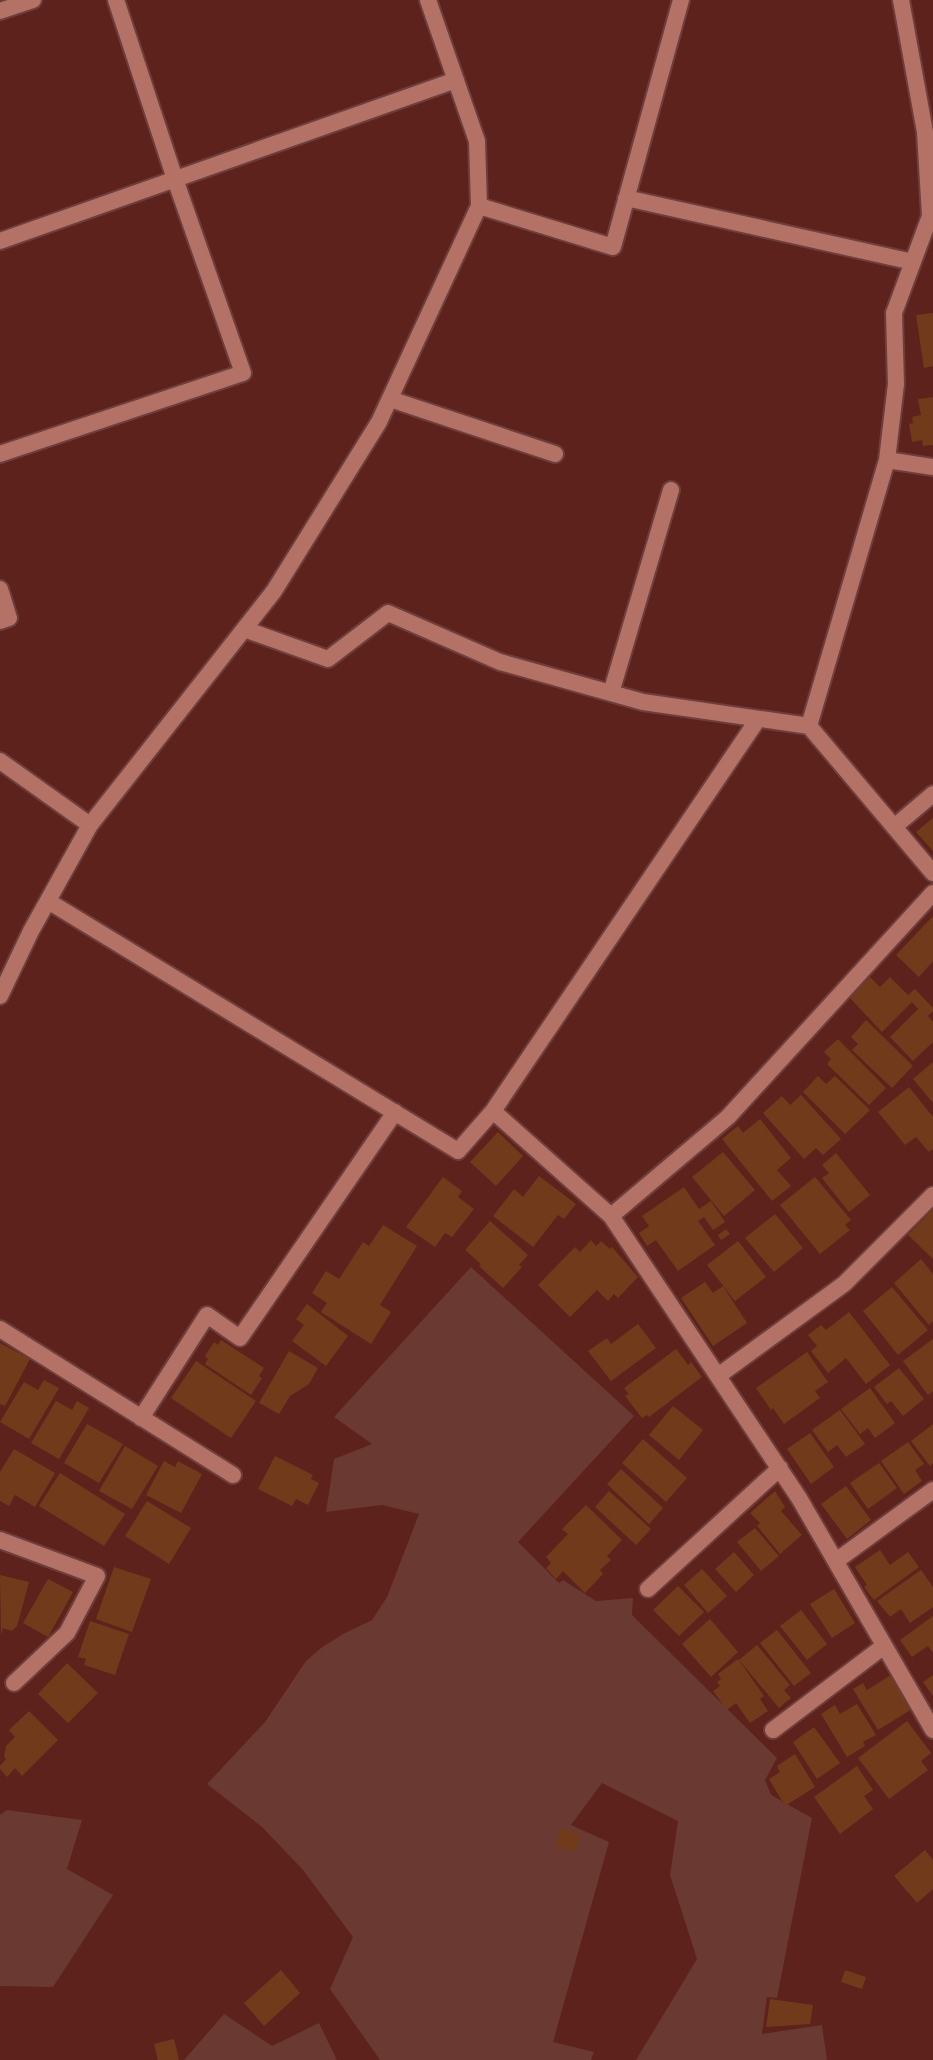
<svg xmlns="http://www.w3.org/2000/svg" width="933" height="2060" viewBox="0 0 933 2060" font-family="Spectral,serif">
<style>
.green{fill:#6a3932}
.building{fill:#713b1b}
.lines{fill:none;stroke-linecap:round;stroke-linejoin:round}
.service-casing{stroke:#6d3e3b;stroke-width:20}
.minor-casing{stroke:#6d3e3b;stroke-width:20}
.service{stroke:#b47166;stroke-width:16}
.minor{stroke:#b47166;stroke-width:16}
</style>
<rect width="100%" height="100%" fill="#5d221b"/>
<path class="green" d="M471,1267l163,149 -116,126 41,41 4,-3 33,21 37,-3 -1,17 145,143 -12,22 6,15 41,23 -35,180 -10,-1 -5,37 60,-9 5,35h-191l61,-101 -27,-84 8,-54 -76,-38 -31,42 38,17 -56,200 41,10 -3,8h-211l-50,-71 23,-52 -50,-67 -41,-43 -55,-43 58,-62 41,-61 15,-13 22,-14 29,-14 15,-23 32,-83 -37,-9 -56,7 8,-53 38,-15 -38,-27z
M7,1810l75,10 -15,49 46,26 -60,92 -53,-1v-171z
M224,2014l48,32 47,-23 18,37h-153z"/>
<path class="building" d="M933,313v53l-9,2 -8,-53z
M933,397v48l-10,1 -1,-6 -10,2 -3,-18 4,-1 -1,-6 9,-2 -3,-16z
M933,818v33l-17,-19z
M933,916v45l-14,16 -23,-22z
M870,977l10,10 10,-10 18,18 7,-6 18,19v3l-5,5 5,6v20l-20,19 -23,-24 28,-28 -6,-7 -30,30 -33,-35z
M866,1020l47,46 -21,22 -40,-38 6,-6 -7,-7z
M838,1039l48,49 -17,17 -42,-41 4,-5 -7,-7z
M933,1062v41l-20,-24z
M818,1076l8,8 9,-8 35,34 -25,24 -42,-42z
M909,1087l24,30v32l-4,3 -13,-15 -11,8 -27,-33z
M801,1095l40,44 -18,16 -7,-7 -12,11 -41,-46 19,-17 8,9z
M760,1119l31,39 -14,12 14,16 -19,15 -50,-62 16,-13 5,7z
M498,1132l25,24 -27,30 -26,-24z
M723,1152l32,38 -31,26 -32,-39z
M836,1153l34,42 -21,17 -27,-34 7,-5 -7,-8z
M539,1176l37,28 -12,15 -6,-4 -25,32 -40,-31 21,-27 9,8z
M443,1177l19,14 -4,6 16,12 -22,28 -7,-4 -10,14 -29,-20z
M815,1177l36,43 -6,5 5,5 -30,24 -40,-49z
M684,1187l15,22 12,-8 14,21 -12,8 -9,-13 -6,4 17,24 -37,26 -22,-31 -9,6 -8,-13 10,-7 -7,-10z
M933,1209v50l-25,-24z
M775,1214l28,34 -29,24 -29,-34z
M490,1221l38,34 -9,10 3,2 -19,21 -24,-22 2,-2 -16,-14z
M383,1225l34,21 -37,59 11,7 -20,32 -50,-32 6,-9 -15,-10 14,-22 13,8 24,-37 6,4z
M726,1229l4,5 -9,6 -3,-5z
M591,1240l5,6 5,-5 9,8 2,-2 26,30 -20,21 -4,-4 -6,7 -11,-11 -27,27 -32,-32 37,-38 5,5z
M738,1241l28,36 -31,24 -28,-36z
M921,1259l12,15v47l-4,4 -35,-42z
M705,1282l8,11 10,-7 24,37 -34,23 -32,-48z
M892,1287l36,43 -30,25 -35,-44z
M307,1304l41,32 -22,30 -34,-25 12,-16 -8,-6z
M849,1312l41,53 -24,19 -20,-26 -18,15 -17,-22 6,-5 -9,-11 13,-10 5,5z
M638,1324l18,24 -45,33 -23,-30 19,-13 4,6z
M933,1339v52l-5,4 -25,-34z
M221,1340l43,28 -5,8 3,2 -11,17 -46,-31 3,-5 -3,-3 9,-14 4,3z
M0,1343l30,16 -25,47 -5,-2z
M676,1349l12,16 3,-3 11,15 -53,40 -2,-2 -5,3 -17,-22 4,-2 -5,-6z
M289,1351l29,17 -9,16 -19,12 -11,18 -20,-11z
M807,1352l21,30 -13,9 5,7 -36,26 -11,-16 -2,2 -15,-22z
M196,1361l60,40 -25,37 -60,-40z
M899,1368l25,31 -21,17 -12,-15 -4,3 -13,-17z
M44,1380l15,8 -30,51 -29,-17 24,-40 14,8z
M870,1388l25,35 -20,15 -7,-10 -8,6 -19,-25z
M56,1401l16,9 5,-9 12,7 -30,51 -28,-16z
M673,1406l30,24 -24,30 -30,-25z
M840,1410l25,34 -19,13 -9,-12 -9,7 -16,-22z
M87,1424l36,20 -24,39 -35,-20z
M933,1424v39l-3,3 -19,-25z
M810,1433l24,34 -23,17 -24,-35z
M643,1439l44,39 -21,24 -44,-39z
M908,1442l16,22 -9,6 7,11 -18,13 -23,-33z
M125,1446l33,20 -26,43 -33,-18z
M14,1449l41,24 -20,34 -20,-12 -6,11 -9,-5v-29z
M275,1456l38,19 -2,4 8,4 -11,22 -12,-6 -4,7 -34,-17z
M164,1461l11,6 3,-6 24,13 -21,39 -35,-18z
M879,1463l18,25 -29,21 -18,-26z
M621,1469l42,39 -14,16 -42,-40z
M60,1473l65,41 -21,32 -65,-40z
M846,1486l25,34 -24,19 -26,-35z
M609,1491l42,38 -15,16 -41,-38z
M775,1491l10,16 -4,4 21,24 -22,19 -23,-28 3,-3 -10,-10z
M147,1501l44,27 -22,36 -44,-28z
M586,1505l36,35 -15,16 4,4 -11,10 3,4 -18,19 -22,-22 -7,8 -10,-11 5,-5 -5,-6 22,-23 -6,-5z
M755,1528l24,28 -18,15 -24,-29z
M880,1550l10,15 18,-13 11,15 -45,33 -10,-13 3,-2 -12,-18z
M734,1552l20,23 -18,17 -21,-23z
M114,1567l37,12 -19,53 -36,-13z
M702,1569l25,27 -19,17 -24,-28z
M921,1570l12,17v20l-23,16 -9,-14 -11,8 -13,-16z
M0,1575l29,7 -12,44 -5,5 -9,-3 -2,7z
M48,1579l25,13 -25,45 -25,-14z
M678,1586l26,26 -25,24 -26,-26z
M834,1589l21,34 -23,15 -22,-34z
M801,1610l26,34 -20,16 -27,-34z
M933,1616v37l-5,-7 -16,11 -12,-17z
M710,1619l28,33 -27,25 -29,-33z
M90,1621l39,13 -14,41 -31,-10 2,-6 -8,-2z
M777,1630l34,43 -17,13 -34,-43z
M757,1645l33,40 -6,5 7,8 -12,10 -40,-48z
M738,1659l26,37 -4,3 8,12 -18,12 -14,-20 -9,7 -14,-19 7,-5 -3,-4 4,-3 -3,-5z
M67,1663l31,30 -30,30 -30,-29z
M891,1675l21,34 -34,21 -25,-41 10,-6 4,7z
M933,1675v21l-10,-14z
M857,1704l19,31 -13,7 2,4 -18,11 -26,-43 14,-9 5,9z
M29,1711l29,29 -36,36 -7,-8 -8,9 -7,-8v-3l6,-7 -2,-2 2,-11 9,-9 -6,-7z
M907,1721l24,32 -10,8 7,9 -39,29 -31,-41z
M814,1727l26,36 -23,16 -24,-37z
M795,1754l20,33 -30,19 -16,-27 11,-7 -3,-6z
M857,1766l16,24 -9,6 9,13 -33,25 -26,-37z
M561,1828l19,6 -5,18 -20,-5z
M925,1850l8,10v29l-16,14 -23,-27z
M281,1970l19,23 -36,33 -20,-23z
M845,1970l21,7 -4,12 -21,-7z
M770,1999l43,6 -3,19 -44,3z
M174,2039l5,21h-21l-4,-16z"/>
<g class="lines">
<g class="service-casing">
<path id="service" d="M0,1540l97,36 -30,57 -53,50"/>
</g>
<g class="minor-casing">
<path id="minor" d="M0,11l33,-11
M626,198l287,64
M479,206l134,41 68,-247
M0,241l456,-161
M390,399l165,55
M0,454l243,-81 -68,-194 -59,-179
M887,460l46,7
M0,589l9,29 -9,3
M244,629l84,30 60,-46 112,49 143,40 166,24 124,147
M611,693l60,-203
M809,726l78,-266 9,-76 -2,-71 36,-97 -5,-84 -24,-132
M0,761l90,64
M894,827l39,-33
M48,901l410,250 35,-40 265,-392
M0,996l31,-65 59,-106 184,-234 105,-169 100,-216 -2,-65 -49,-141
M493,1111l118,105 188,282 134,232
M611,1216l117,-99 205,-224
M0,1329l233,146
M718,1376l126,-92 89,-89
M141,1418l66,-103 33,23 155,-226
M836,1561l97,-71
M648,1589l132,-121
M773,1730l111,-84"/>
</g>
<use href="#service" class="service"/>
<use href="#minor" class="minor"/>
</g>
</svg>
